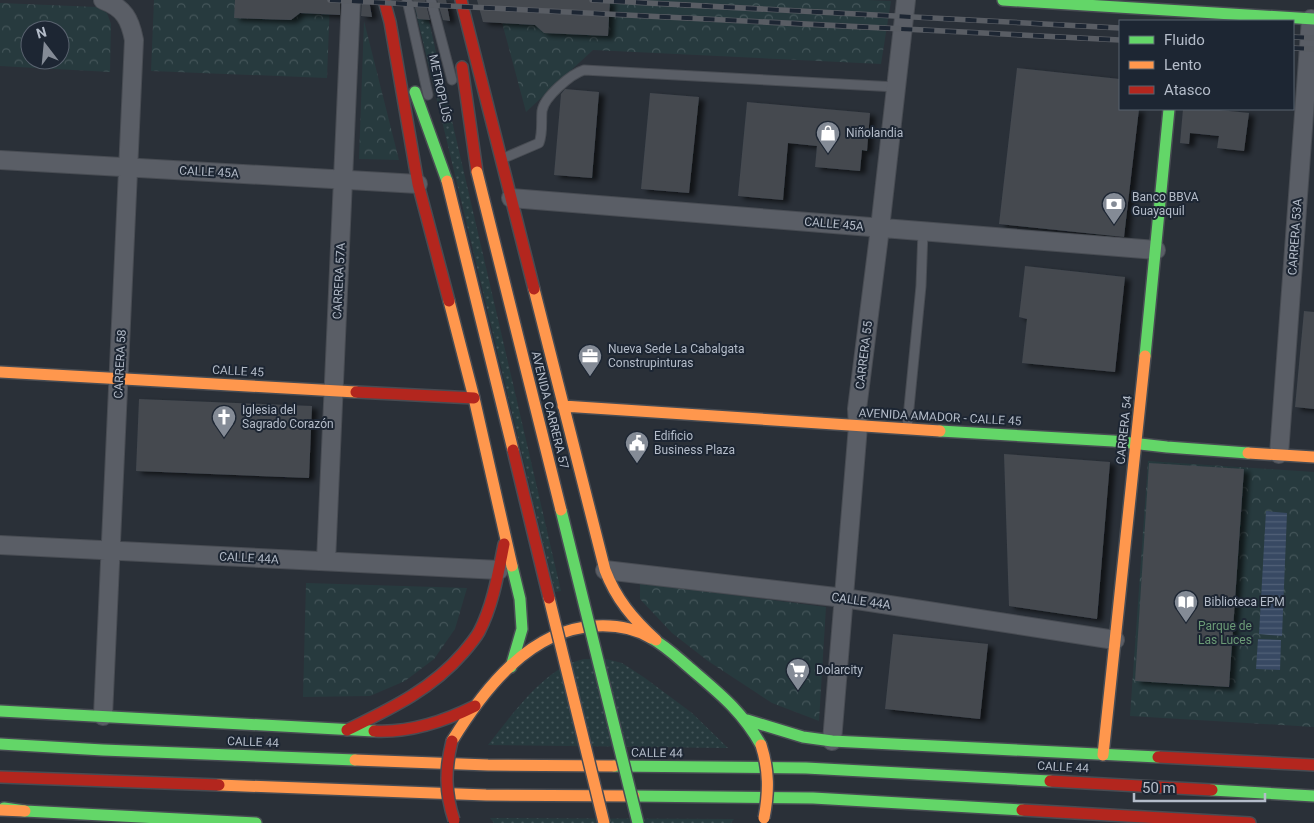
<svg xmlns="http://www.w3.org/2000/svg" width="1314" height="823" viewBox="0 0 1314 823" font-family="Roboto,sans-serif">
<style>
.grass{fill:url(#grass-dots)}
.forest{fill:url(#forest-crowns);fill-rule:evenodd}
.water{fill:url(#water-rules)}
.building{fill:#444950;filter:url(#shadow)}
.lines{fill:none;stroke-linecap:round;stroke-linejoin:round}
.lane-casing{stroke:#484c53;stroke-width:11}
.street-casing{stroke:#484c53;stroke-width:20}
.fast-casing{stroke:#484c53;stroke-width:14}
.slow-casing{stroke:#484c53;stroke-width:14}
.jam-casing{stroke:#484c53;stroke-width:14}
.lane{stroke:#5a5e66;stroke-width:9}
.street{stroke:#5a5e66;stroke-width:18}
.fast{stroke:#63d668;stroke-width:11}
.slow{stroke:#ff974d;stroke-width:11}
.jam{stroke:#b3261e;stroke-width:11}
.rail-casing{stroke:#595d64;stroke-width:5.5}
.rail{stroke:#1d2633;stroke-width:4;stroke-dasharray:11;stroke-linecap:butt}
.fast-bridge-casing{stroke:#484c55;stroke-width:14;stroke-linecap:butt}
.slow-bridge-casing{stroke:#484c55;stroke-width:14;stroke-linecap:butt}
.jam-bridge-casing{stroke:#484c55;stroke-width:14;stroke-linecap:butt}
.fast-bridge{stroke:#63d668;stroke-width:11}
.slow-bridge{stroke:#ff974d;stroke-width:11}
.jam-bridge{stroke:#b3261e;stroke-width:11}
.labels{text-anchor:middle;stroke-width:4;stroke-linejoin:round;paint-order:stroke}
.street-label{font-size:12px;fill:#b4bcc9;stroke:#1d2633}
.poi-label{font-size:12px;fill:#b4bcc9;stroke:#1d2633;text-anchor:start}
.park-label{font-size:12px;fill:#6b9a76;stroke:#1d2633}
</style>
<defs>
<pattern id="grass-dots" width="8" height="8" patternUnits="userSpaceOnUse" patternTransform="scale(1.25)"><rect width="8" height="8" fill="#273a3e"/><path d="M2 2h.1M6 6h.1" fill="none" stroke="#445559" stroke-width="1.8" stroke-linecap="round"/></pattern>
<pattern id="forest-crowns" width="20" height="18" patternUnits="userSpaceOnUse" patternTransform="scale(1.25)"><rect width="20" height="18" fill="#273a3e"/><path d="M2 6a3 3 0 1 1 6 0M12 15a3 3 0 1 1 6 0" fill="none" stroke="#445559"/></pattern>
<pattern id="water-rules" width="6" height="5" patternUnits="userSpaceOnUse" patternTransform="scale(1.25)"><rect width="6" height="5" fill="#384963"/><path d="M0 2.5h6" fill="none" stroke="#526178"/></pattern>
<filter id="shadow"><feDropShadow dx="5.5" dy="3" stdDeviation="2.5" flood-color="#0009"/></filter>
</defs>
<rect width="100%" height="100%" fill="#2a3038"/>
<path class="grass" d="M413,0h11l137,591 -6,1z
M584,659h22l16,4 23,15 47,35 36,35 -240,-3c22,-28 47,-63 78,-80 5,-3 12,-4 18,-6z
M490,818l244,1 -3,4h-237z"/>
<path class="forest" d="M154,0h176l-3,78 -176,-7z
M496,0h372l23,1 -10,63 -288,-14 -67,62z
M0,3l97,4 10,6 4,11 -1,48 -110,-6zM30,30h30v30h-30z
M364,21l35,139 -40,-1z
M1148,461l166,11v255l-184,-11z
M306,583h1l160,5 -12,41 -21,30 -29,22 -35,15 -67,1z
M640,583l186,24 -7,114 -47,-18 -64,-42 -36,-28 -32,-34z"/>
<path class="water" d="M1266,511l21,2 -5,123 -23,-2z
M1258,639l23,1 -1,30 -24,-1z"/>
<path class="building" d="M235,0h105v15l-40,-2 -9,7 -57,-2z
M362,0h7l3,17 -11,-1z
M413,0h12l5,20 -12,-1z
M437,0h9l4,21 -7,-1z
M477,0h133l-2,36 -64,-3 -9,-8 -52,-3z
M1017,68l103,11v30h19l-15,128 -125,-13z
M565,89l34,3 -7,86 -38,-3 7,-81z
M650,93l49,4 -10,96 -48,-4z
M747,102l123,11 -3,38 -5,-1 -2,21 -45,-4 2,-21 -29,-3 -5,57 -45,-4z
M1183,109h27l39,4 -5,38 -27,-3 2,-12 -29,-3 -1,11 -9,-1z
M1025,266l100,11 -10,95 -93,-9 5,-44 -8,-2z
M1304,311l10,1v97l-19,-2z
M139,399l173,7 -3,72 -173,-7z
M1004,454l106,8 -13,157 -88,-13z
M1149,463l95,6 -15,218 -94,-6z
M893,634l95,10 -8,75 -95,-10z"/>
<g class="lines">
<g class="lane-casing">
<path id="lane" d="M407,0l21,95
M431,0l21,80
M504,158l35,-15c4,-10 2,-21 3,-32 2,-14 29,-37 42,-41l312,17
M907,428l14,-142 2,-55"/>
</g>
<g class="street-casing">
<path id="street" d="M103,0c21,8 27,19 31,40l-31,676
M0,160l418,24
M511,198l645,52
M1279,454l32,-435
M0,545l499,25
M326,561l25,-561
M605,570l239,28 271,42
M832,741l26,-315 -1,-17 23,-181 26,-228"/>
</g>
<g class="fast-casing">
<path id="fast" d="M1003,0l311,19
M415,92l32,89
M1145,356l24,-247
M940,431l173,10 54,6 81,6
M651,638c15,8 27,20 40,31 28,24 51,42 70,76
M511,667l11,-38 -2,-30 -8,-33
M0,711l374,20
M747,720l56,17 29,4 326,16
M0,744l103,6 252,10
M614,766l192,2 244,13
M1212,790l102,6
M634,796l179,2 209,12
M4,808l21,3 231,12"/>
</g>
<g class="slow-casing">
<path id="slow" d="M534,289l71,281c11,29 28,49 51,70
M449,301l25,97 38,168
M0,372l356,20
M563,406l377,25
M1248,453l66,4
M452,741c32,-52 78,-112 144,-115 19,-1 38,2 55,12
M1103,755l42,-399
M355,760l133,5 126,1
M219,785l267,10 148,1
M0,810l25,1"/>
</g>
<g class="jam-casing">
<path id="jam" d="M384,0l6,22 28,162 31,117
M461,0l73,289
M462,67l15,105
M356,392l118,6
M347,730c43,-21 84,-40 116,-77 6,-7 12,-14 16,-21 14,-27 19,-58 25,-88
M374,731c36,2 69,-9 101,-25
M1158,757l156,8
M0,777l219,8
M1050,781l162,9
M1022,810l228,13"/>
</g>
<use href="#lane" class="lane"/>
<use href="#street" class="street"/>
<use href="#fast" class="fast"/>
<use href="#slow" class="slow"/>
<use href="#jam" class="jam"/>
<g class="rail-casing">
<path id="rail" d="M330,0l790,40
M592,0l528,28
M1293,37l21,1
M1293,48l21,1"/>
</g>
<use href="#rail" class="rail"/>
<g class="fast-bridge-casing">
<path id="fast-bridge" d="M561,510l77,313"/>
</g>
<g class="slow-bridge-casing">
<path id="slow-bridge" d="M477,172l84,338
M447,181l66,269
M549,598l55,225
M761,745c8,25 8,47 3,73"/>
</g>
<g class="jam-bridge-casing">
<path id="jam-bridge" d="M513,450l36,148
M452,741c-7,28 -7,52 2,79"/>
</g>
<use href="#fast-bridge" class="fast-bridge"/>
<use href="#slow-bridge" class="slow-bridge"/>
<use href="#jam-bridge" class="jam-bridge"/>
</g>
<defs>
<g id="shop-pin" transform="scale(1.25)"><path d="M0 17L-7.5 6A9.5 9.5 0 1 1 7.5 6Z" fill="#848b96" stroke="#1d2633"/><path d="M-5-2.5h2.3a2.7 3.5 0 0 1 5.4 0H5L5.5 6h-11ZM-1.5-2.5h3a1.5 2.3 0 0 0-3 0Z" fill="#fff"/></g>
<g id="bank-pin" transform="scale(1.25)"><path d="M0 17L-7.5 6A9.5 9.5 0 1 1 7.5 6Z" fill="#848b96" stroke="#1d2633"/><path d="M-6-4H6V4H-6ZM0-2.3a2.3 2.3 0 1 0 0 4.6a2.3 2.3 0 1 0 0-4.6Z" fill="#fff"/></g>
<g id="office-pin" transform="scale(1.25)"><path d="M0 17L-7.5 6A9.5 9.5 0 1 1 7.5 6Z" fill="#848b96" stroke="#1d2633"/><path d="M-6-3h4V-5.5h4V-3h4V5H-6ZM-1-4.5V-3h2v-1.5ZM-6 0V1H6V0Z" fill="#fff"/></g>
<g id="church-pin" transform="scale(1.25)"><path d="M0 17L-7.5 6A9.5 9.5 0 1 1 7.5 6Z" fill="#848b96" stroke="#1d2633"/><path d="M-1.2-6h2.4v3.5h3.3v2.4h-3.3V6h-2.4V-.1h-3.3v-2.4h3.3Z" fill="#fff"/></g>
<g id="civic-pin" transform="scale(1.25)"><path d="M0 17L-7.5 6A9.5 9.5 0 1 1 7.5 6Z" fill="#848b96" stroke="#1d2633"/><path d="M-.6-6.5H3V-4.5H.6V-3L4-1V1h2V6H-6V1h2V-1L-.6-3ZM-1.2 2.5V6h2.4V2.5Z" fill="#fff"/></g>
<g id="library-pin" transform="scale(1.25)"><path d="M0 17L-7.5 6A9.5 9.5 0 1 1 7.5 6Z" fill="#848b96" stroke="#1d2633"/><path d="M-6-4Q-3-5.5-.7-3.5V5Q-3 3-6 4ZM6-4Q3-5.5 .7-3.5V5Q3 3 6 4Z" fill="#fff"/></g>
<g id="supermarket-pin" transform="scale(1.25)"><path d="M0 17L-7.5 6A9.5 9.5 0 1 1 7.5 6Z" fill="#848b96" stroke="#1d2633"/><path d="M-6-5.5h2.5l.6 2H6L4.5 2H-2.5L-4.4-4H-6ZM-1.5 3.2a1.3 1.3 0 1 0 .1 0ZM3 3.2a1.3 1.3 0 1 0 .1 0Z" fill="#fff"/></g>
</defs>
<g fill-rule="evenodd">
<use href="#shop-pin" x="828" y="133"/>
<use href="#bank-pin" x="1114" y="204"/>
<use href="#office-pin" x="590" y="356"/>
<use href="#church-pin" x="224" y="417"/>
<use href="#civic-pin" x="637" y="443"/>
<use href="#library-pin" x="1186" y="602"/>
<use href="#supermarket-pin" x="798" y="670"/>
</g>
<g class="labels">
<g class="street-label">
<text transform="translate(440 88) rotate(78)" y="4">METROPLÚS</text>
<text transform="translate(209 172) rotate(3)" y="4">CALLE 45A</text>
<text transform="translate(834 224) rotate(5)" y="4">CALLE 45A</text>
<text transform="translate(1295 237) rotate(-86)" y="4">CARRERA 53A</text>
<text transform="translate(339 281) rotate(-87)" y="4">CARRERA 57A</text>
<text transform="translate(864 355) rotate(-83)" y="4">CARRERA 55</text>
<text transform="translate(120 364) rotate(-87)" y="4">CARRERA 58</text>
<text transform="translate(238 371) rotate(3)" y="4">CALLE 45</text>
<text transform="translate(550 410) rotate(76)" y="4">AVENIDA CARRERA 57</text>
<text transform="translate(940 417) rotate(3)" y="4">AVENIDA AMADOR - CALLE 45</text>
<text transform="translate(1124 430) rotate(-84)" y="4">CARRERA 54</text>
<text transform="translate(249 558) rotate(3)" y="4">CALLE 44A</text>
<text transform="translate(861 601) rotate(8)" y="4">CALLE 44A</text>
<text transform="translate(253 742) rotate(2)" y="4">CALLE 44</text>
<text transform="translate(657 753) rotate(1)" y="4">CALLE 44</text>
<text transform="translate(1063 767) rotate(3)" y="4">CALLE 44</text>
</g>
<g class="poi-label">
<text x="846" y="137">Niñolandia</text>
<text x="1132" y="201">Banco BBVA<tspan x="1132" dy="14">Guayaquil</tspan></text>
<text x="608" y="353">Nueva Sede La Cabalgata<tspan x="608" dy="14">Construpinturas</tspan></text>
<text x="242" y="414">Iglesia del<tspan x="242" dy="14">Sagrado Corazón</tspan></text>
<text x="654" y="440">Edificio<tspan x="654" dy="14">Business Plaza</tspan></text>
<text x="1204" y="606">Biblioteca EPM</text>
<text x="816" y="674">Dolarcity</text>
</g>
<g class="park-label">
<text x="1225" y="630">Parque de<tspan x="1225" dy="14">Las Luces</tspan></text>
</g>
</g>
<rect x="1119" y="20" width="175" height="90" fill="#1d2633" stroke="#59626f"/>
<rect x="1129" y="36" width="25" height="8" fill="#63d668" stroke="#59626f"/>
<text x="1164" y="45" font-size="15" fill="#b4bcc9">Fluido</text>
<rect x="1129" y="61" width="25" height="8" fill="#ff974d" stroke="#59626f"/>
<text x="1164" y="70" font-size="15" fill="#b4bcc9">Lento</text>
<rect x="1129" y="86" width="25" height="8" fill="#b3261e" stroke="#59626f"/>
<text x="1164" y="95" font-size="15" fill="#b4bcc9">Atasco</text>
<g transform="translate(45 45) rotate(344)"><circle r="24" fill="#1d2633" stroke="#59626f"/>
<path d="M0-4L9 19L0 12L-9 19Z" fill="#848b96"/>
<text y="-8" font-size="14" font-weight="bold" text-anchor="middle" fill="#b4bcc9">N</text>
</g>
<path d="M1134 793v8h131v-8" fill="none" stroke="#b4bcc9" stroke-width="2.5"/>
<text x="1142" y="793" font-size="15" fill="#b4bcc9" stroke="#1d2633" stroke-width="4" paint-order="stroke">50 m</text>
</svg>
